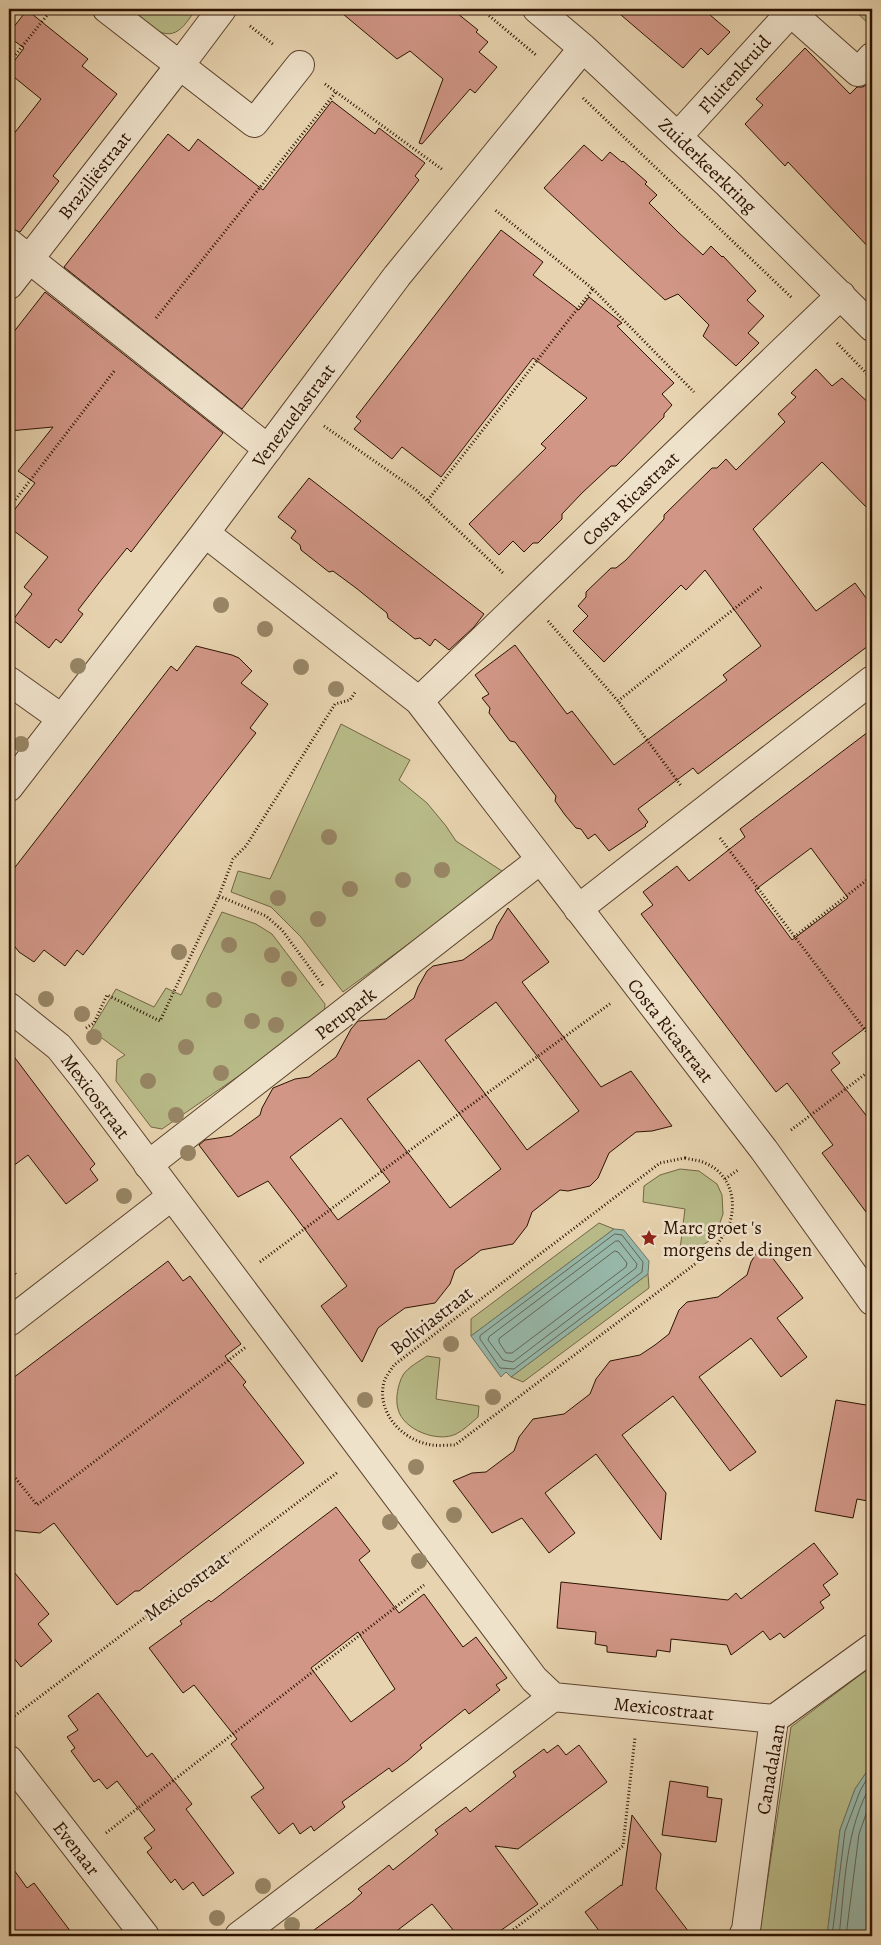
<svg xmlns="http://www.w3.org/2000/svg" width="881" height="1945" viewBox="0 0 881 1945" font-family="Alegreya,serif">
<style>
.green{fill:#b8bb88;stroke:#726644}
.water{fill:#97b8aa;stroke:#6c7666}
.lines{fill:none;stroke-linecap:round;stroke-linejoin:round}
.shore{stroke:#626555;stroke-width:1}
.building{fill:#d19686;stroke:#2c1200;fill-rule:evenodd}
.pedestrian-casing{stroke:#5b422c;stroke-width:30}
.minor-casing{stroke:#5b422c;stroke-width:30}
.path{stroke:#2c1200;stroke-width:3;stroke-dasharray:1 2.5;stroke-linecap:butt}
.pedestrian{stroke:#efe2cb;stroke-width:28}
.minor{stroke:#efe2cb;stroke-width:28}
.tree{fill:#978565}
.labels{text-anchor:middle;stroke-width:5;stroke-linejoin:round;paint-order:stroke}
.street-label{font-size:19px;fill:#2c1200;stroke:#efe2cb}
.poi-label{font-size:19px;fill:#2c1200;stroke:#efe2cb;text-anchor:start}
</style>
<rect width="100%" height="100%" fill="#e7d3af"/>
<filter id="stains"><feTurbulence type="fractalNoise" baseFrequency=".004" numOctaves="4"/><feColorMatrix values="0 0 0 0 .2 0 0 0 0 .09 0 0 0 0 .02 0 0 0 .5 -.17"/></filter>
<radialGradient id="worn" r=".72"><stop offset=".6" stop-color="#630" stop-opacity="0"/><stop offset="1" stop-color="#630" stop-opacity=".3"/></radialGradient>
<path class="green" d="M129,9h68c-6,6 -11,16 -18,21 -17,13 -37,-11 -50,-21z
M853,9h19v18z
M341,724l69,36 -11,20 28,23 19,23 10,15 49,32 -162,119 -42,-55 -30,-30 -40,-15 7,-21 32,8z
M222,912l34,12 16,10 53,70 -1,13 -162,112 -11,-2 -35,-46 1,-21 8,-5 -34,-25 25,-41 38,18 12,-19 15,7z
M680,1169l19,2 18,13 5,11 1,19 -8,23 -21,14 -14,-2 5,-40 -42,-7 1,-16 16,-11z
M599,1223l15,6 -143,107v-17z
M648,1274l1,14 -126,94 -12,-5z
M427,1356l13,2 -4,41 43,7 -1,11c-7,6 -14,13 -22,17 -18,9 -53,-4 -58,-25 -3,-10 0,-25 5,-34 5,-8 17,-14 24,-19z
M872,1666v98l-17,25 -15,41 -13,106h-68l32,-209z"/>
<path class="water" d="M614,1229l10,1 25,31 -1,13 -137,103 -5,-5 -5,5 -30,-41z
M872,1764v172h-45l13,-106 15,-41z"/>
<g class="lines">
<path class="shore" d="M615,1234l7,1 21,27 -1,10 -128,97 -14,-1 -20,-29v-3z
M616,1241h3l18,23 -1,4 -123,94 -10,-2 -15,-20 1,-3z
M615,1251l3,1 9,11 -1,4 -114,86h-6l-7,-11v-3z
M832,1936l13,-105 15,-40 12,-21
M839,1936c6,-51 6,-108 33,-153
M846,1936l13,-102 13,-37"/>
</g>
<path class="building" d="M337,9h115l26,21 -2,2 12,10 -9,10 18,15 -22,26 -5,-4 -48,55 -3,-1 24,-64 -33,-28 -13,8z
M614,9h89l27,23 -22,23 -7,-7 -18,20z
M27,10l61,49 -6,7 35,28 -64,82 6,5 -39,51 -11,-4v-88l32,-41 -32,-26v-5l15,-20 -15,-11v-4z
M805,48l45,46 7,-7h6l9,-7v171l-84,-89 -3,4 -40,-42 18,-19 -7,-6z
M332,101l43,33 4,-6 46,35 -10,13 4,4 -177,229 -178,-142 104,-133 21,17 9,-12 65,51z
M584,145l18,16 8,-9 12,10 1,-1 24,21 -2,2 12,11 -8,8 29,29 25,23 8,-9 11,11 1,-1 33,35 -9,9 17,16 -16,17 11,10 -23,23 -33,-30 6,-11 -31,-31 -13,6 -121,-112z
M501,230l42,32 -10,13 46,35 10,-13 33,26 -5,3 57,57 -12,11 10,11 -8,9v3l-48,49h-5l-29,27 -20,21v5l-24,24h-5l-9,9 -11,-11 -14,14 -30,-31 77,-76 -5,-4 46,-46 -54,-40 -92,119 -39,-30 -10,12 -38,-30 7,-8 -5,-4z
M45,292l178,141 -92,119 -4,-4 -25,31 -24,31 5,4 -22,29 -5,-4 -7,9 -36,-28 19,-26 -8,-7 24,-30 -39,-30v-10l26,-34 -17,-12 35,-44 -44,4v-93z
M816,369l16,17 10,-8 30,28v107l-50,-51 -69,67 63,82 39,-28 17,23v37l-174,131 -5,-6 -55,41 10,13 -3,3 1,1 -37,25 -14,-17 -7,5 -7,-10 -5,-1 -11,-13 -10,-14 1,-5 -25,-33 -16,-21 -5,-1 -21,-28 1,-5 -8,-10 7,-4 -14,-19 40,-30 52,69 5,-3 42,54 113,-85 -4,-5 38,-29 -56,-76 -19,20 -5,-5 -77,77 -31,-31 15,-15 -10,-10 8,-9v-5l25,-24h5l10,-8 38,-41v-4l48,-47h5l9,-9 10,11 49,-48 -7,-8 18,-17 -5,-4z
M309,478l175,136 -10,13 -25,23 -14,-11 -5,7 -10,-8 -5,1 -27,-21 -1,-5 -31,-25 -23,-17 -4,1 -28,-22 -1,-5 -9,-7 5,-7 -18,-14z
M196,646l36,9 7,3 13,13 -11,12 27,21 -18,24 6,5 -173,222 -6,-5 -12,16 -21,-16 -10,12 -15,-10 -10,-13v-64l162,-209 6,5z
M872,729v294l-40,30 8,10 -9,7 41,53v97l-50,-67 11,-8 -36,-49 -10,-13 -11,9 -135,-178 12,-9 -10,-13 34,-26 12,15 56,-44 -5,-8zM811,848l37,50 -56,42 -37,-50z
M508,908l41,54 -27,20 79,105 30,-16 41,55 -20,5 -16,1 -27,21 -11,25 -8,8 -22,5 -8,-1 -28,22 -5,14 -14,18 -32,6 -26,20 -5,14 -15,19 -30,5 -14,10 -13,10 -16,34 -41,-56 26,-20 -52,-70 -27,-35 -30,16 -39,-52 6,-5 26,-4 29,-21 2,-7 11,-20 22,-9 14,-2 27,-20 15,-28 7,-8 28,-2 28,-21 4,-11 9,-16 6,-5 30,-6 29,-21 5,-13zM496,1002l83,109 -52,39 -82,-110zM419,1060l82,109 -51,39 -83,-109zM341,1118l49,64 -52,38 -48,-63z
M9,1050l86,114 -5,5 8,11 -32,24 -38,-49 -19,14z
M762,1244l41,54 -26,20 30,39 -26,20 -30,-39 -52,39 57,75 -26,19 -57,-75 -51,39 44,58 -5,47 -65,-86 -51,39 30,40 -26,20 -27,-35 -30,15 -39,-52 19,-8 14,-1 28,-21 5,-14 14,-18 31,-5 26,-20 6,-15 14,-18 30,-6 15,-10 14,-11 10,-24 8,-8 31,-5 29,-22 4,-13z
M168,1261l15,20 7,-5 51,68 -16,12 21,26 -3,3 61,78 -165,128h-4l-18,14 -63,-82 -14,10 -31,-3v-149z
M836,1400l36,6v73l-4,22 -11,-2 -4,19 -38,-7z
M336,1507l34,44 -11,9 40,53 25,-19 39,53 13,-10 31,41 -11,7 4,5 -31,24 -4,-5 -45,36 2,3 -15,13 -15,11 -3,-4 -47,34 3,5 -31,24 -3,-5 -11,8 -7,-11 -14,11 -28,-37 13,-9 -33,-44 6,-5 -43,-54 -11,8 -34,-45 33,-24 -2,-3 29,-21 2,2zM358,1632l37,57 -44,33 -40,-54z
M814,1543l24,31 -15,11 7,10 -10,7 4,6 -40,30 -4,-5 -10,7 -7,-9 -32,24 -4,-10 -56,-6 -1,13 -13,-2 -1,7 -49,-5v-6l-12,-2 1,-12 -39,-4 4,-46 167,18 8,-7 5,6z
M9,1566l40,48 -11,10 14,17 -31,26 -12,-15z
M98,1693l49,64 5,-4 40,51 -6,5 48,64 -31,23 -10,-14 -10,8 -8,-11 -4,4 -24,-31 5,-4 -8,-10 11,-8 -38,-49 -10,8 -8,-10 -5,3 -23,-31 4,-3 -8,-11 11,-7 -10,-14z
M558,1745l8,10 13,-10 28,37 -89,67 -23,-3 43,58 -45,32h-35l-26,-32 -42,32h-84l46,-34 10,-9 -4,-4 16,-12 15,-12 4,5 45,-36 -3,-4 31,-23 4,5 46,-36 -3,-4 31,-23 3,4z
M670,1781l38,6 -1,10 15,2 -6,43 -54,-7z
M632,1815l29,39 -5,35 36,47h-89l-18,-24 36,-27 1,1z
M9,1863l18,25 7,-5 40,53h-65z"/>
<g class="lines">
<g class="pedestrian-casing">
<path id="pedestrian" d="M9,243l259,206
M9,285l171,-220
M148,1165l392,-305"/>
</g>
<g class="minor-casing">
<path id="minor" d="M107,9l147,114 46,-58
M537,9l46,39 145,136 144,143
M787,9l71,63 14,-15
M180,65l42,-56
M678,136l113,-124
M205,533l214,168 345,449 108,151
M9,681l52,37
M419,701l422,-406
M9,787l196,-254 192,-257 186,-228
M578,909l294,-229
M9,1007l50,40 27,34 448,598 19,18 221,22
M9,1322l163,-126
M9,1760l136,176
M239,1936l314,-239
M743,1936l3,-6 28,-211 98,-71"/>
</g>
<path class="path" d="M481,9l55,46
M250,26l24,19
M9,63l43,-54
M325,84l118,86
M583,98l209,200
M593,289l101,103
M156,318l180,-226
M837,343l35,36
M324,426l92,64 88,84
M428,500l165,-211 -99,-80
M9,508l106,-138
M548,621l70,80 64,86
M618,701l145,-115
M720,838l152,201
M219,896l47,20 16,14 42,57
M794,937l78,-61
M86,1028l8,-5 13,-28 53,26 59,-125 14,-37 13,-13 89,-142 15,-4 6,-9
M791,1130l81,-61
M685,1158c7,2 14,2 20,5 24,10 32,35 25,59 -3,9 -11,19 -15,27l-260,196c-7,0 -16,1 -23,0 -29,-4 -56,-32 -48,-63 2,-6 7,-12 10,-17l266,-202z
M725,1179l13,-9
M260,1262l200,-149 151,-110
M9,1265l7,10
M9,1470l28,35 209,-158
M9,1720l329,-248
M106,1833l318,-248
M505,1936l118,-90 12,-109"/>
<use href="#pedestrian" class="pedestrian"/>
<use href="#minor" class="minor"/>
</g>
<g class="tree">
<circle cx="221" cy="605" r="8"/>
<circle cx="265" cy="629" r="8"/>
<circle cx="78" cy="666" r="8"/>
<circle cx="301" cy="667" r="8"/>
<circle cx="336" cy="689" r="8"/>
<circle cx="21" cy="744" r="8"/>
<circle cx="329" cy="837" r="8"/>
<circle cx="442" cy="870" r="8"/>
<circle cx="403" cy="880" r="8"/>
<circle cx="350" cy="889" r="8"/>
<circle cx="278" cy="898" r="8"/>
<circle cx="318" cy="919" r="8"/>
<circle cx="229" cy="945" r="8"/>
<circle cx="179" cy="952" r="8"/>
<circle cx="272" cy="955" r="8"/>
<circle cx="289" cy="979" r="8"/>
<circle cx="46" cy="999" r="8"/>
<circle cx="214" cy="1000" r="8"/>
<circle cx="82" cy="1014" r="8"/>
<circle cx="252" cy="1021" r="8"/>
<circle cx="276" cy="1025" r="8"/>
<circle cx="94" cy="1037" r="8"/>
<circle cx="186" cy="1047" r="8"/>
<circle cx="221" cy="1073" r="8"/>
<circle cx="148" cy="1081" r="8"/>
<circle cx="176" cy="1115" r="8"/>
<circle cx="188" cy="1153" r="8"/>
<circle cx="124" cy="1196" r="8"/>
<circle cx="451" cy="1344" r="8"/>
<circle cx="493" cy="1397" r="8"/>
<circle cx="365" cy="1400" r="8"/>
<circle cx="416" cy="1467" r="8"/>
<circle cx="454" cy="1515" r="8"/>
<circle cx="390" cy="1522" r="8"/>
<circle cx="419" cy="1561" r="8"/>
<circle cx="263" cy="1886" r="8"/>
<circle cx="217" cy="1918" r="8"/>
<circle cx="292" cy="1925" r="8"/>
</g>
<defs>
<g id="sight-bare" transform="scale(1.35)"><path d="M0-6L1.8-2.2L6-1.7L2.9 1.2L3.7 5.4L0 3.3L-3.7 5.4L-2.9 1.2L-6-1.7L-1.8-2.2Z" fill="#8f2418" stroke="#efe2cb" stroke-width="2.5" paint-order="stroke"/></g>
</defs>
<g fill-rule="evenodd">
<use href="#sight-bare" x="649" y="1238"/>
</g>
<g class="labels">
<g class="street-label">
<text transform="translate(734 74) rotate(-48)" y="7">Fluitenkruid</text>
<text transform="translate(708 165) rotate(44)" y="7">Zuiderkeerkring</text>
<text transform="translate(94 175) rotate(-52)" y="7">Braziliëstraat</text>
<text transform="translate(293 415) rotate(-53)" y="7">Venezuelastraat</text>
<text transform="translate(630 498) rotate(-44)" y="7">Costa Ricastraat</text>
<text transform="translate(345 1013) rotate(-38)" y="7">Perupark</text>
<text transform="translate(671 1030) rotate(52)" y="7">Costa Ricastraat</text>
<text transform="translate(96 1096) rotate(53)" y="7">Mexicostraat</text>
<text transform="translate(431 1320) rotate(-38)" y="7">Boliviastraat</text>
<text transform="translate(186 1586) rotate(-37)" y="7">Mexicostraat</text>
<text transform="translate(664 1708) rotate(6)" y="7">Mexicostraat</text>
<text transform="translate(770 1769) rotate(-80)" y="7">Canadalaan</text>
<text transform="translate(77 1848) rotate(52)" y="7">Evenaar</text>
</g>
<g class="poi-label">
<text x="663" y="1234">Marc groet 's<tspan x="663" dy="22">morgens de dingen</tspan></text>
</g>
</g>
<rect width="881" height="1945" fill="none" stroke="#e7d3af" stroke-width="30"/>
<rect x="10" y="10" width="861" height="1925" fill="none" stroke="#2c1200" stroke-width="2.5"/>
<rect x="15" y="15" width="851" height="1915" fill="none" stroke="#2c1200"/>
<rect width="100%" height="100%" filter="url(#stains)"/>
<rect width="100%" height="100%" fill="url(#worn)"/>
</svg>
